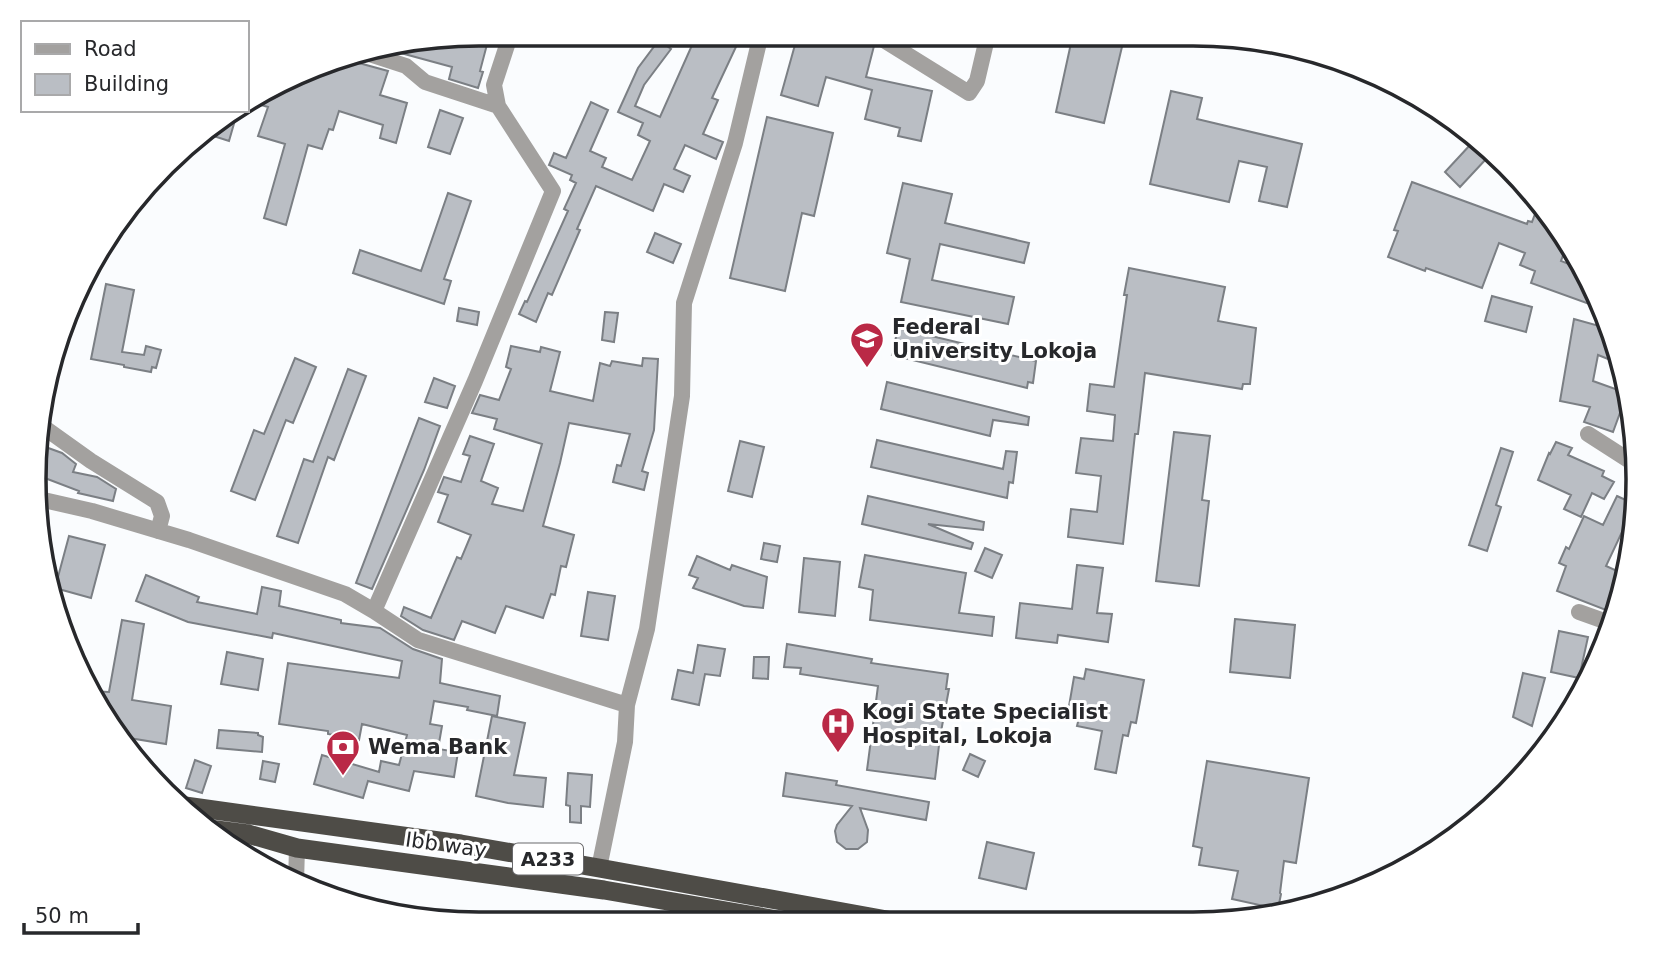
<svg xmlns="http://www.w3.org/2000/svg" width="1672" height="958" viewBox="0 0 1672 958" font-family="'DejaVu Sans',sans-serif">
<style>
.building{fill:#babec4;stroke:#7b7f84;stroke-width:2}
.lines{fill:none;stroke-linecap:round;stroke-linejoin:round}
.minor{stroke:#a3a19f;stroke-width:16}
.trunk{stroke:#4e4c47;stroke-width:19}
.labels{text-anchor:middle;stroke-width:6;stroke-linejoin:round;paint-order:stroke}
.shield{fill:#fff;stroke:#68686b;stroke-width:2}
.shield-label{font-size:19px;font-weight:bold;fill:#27282b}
.poi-label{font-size:21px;font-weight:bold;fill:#27282b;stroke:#fff;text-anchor:start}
.street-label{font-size:21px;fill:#27282b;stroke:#fff}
.rim{fill:none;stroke:#27282b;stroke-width:3.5}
</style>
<rect width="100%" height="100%" fill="#fafcfe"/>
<path class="building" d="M479,33h11l-10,38 3,1 -5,16 -29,-9 3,-12 -66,-18 34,-6 18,4 2,-7z
M697,34h45l-30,64 6,2 -15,34 20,8 -7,17 -31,-14 -11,24 16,7 -7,16 -19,-8 -11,27 -57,-25 -19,43 3,1 -28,65 -4,-2 -12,29 -17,-8 6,-13 2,1 41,-91 -4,-2 12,-26 -6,-3 2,-5 -23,-10 5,-12 12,5 25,-56 17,8 -18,41 16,7 -4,9 30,13 18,-39 -12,-6 5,-12 -25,-11 20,-44 21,-28 12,9 -27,36 -9,21 25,11z
M798,34h46l21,6 9,6 -8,31 66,14 -11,50 -23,-5 2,-8 -35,-9 7,-29 -46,-13 -8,29 -37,-11z
M1073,34h52l-21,89 -48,-11z
M337,57l51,14 -8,24 27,8 -11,40 -16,-5 3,-13 -44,-14 -6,19 -4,-1 -7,20 -14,-4 -22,80 -22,-7 21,-74 -27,-8 10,-29 -17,-5z
M1171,91l31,7 -5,21 105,25 -15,63 -28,-6 8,-34 -28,-6 -10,41 -79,-18z
M440,110l23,8 -13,36 -22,-7z
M224,116l11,4 -6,21 -28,-9 7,-7z
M767,117l66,16 -19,83 -12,-3 -17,78 -55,-13z
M1471,144l16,14 -27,29 -15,-15z
M1412,182l115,42 1,-3 4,1 3,-8 2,1 3,-8 23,24 5,11 -7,19 18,7 16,38 -64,-23 4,-12 -15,-6 5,-12 -26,-10 -17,45 -56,-20 -1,3 -37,-14 10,-26 -4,-1z
M903,183l49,11 -7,29 84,20 -5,20 -84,-19 -8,36 82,17 -6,27 -107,-22 9,-43 -23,-6z
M448,193l23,8 -27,78 7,2 -7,23 -91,-31 7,-23 61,21z
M655,233l26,11 -8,19 -26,-11z
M1129,268l96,19 -7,34 38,7 -6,56h-7l-1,5 -97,-16 -7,61h-3l-12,110 -55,-7 3,-28 26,3 4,-36 -25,-3 5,-35 32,3 2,-26 -28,-4 3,-27 24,3 13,-92h-3z
M106,284l28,6 -12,62 22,3 2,-9 15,4 -5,18 -4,-1 -1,5 -27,-5v-2l-33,-6z
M1492,296l40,11 -6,25 -41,-11z
M459,308l20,4 -2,13 -20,-4z
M605,312l13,1 -4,29 -12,-2z
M1574,319l29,8 15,36 -20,-8 -5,26 25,9 5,-14 7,16v12l-6,-2 -11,30 -29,-10 6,-15 -30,-6z
M898,328l138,33 -3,22 -5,-1 -1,6 -135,-33z
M511,346l29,6 1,-5 19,5 -10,39 43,10 7,-38 10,3 2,-5 30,5 1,-8 15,1 -4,71 -12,41 6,2 -4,17 -31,-8 4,-17 4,1 9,-32 -61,-11 -9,40 -17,63 31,9 -8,32 -5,-1 -6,29 -4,-1 -8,24 -37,-12 -11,27 -33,-12 -8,19 -31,-10 -22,-14 3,-9 27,11 26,-61 4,2 10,-24 -33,-13 10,-27 -10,-3 6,-15 17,5 9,-26 -7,-2 7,-18 24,8 -13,37 17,7 -6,16 31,7 19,-67 -48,-15 3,-10 -25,-6 8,-18 19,5 12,-31 -5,-2z
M295,358l21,9 -23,56 -7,-3 -31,80 -24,-9 23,-61 10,4z
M348,369l18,7 -32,84 -6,-3 -30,86 -21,-7 27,-77 9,3z
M434,378l21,8 -8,22 -22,-6z
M887,382l142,35 -1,8 -35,-5 -3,16 -109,-27z
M419,418l21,8 -16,44 -52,119 -16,-6z
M1174,432l36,4 -8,64 7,1 -10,85 -43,-5z
M877,440l126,29 3,-18 11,1 -4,31 -4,-1 -2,16 -136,-31z
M740,441l24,6 -12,50 -24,-6z
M1556,442l16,6 -4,7 36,16 -2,5 12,6 -10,17 -12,-6 -11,24 -17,-8 7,-14 -33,-15 11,-27 1,1z
M40,445l22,8 14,11 -3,8 24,5 19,12 -3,12 -35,-8 1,-2 -42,-16z
M1501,448l12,4 -17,53 5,2 -14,44 -18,-6z
M868,496l116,26 -1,8 -55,-6 45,19 -2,6 -109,-25z
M1617,496l13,6v13l-24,51 20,9 -15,37 -54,-21 9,-25 -7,-3 7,-16 3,2 15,-33 19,9z
M69,536l36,9 -14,53 -36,-10z
M764,543l16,3 -3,16 -16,-3z
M985,548l17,7 -10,23 -17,-7z
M865,555l101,18 -7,40 35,4 -2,19 -122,-16 3,-30 -14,-3z
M697,556l33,14 2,-5 35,12 -4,31 -19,-2 -51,-18 5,-10 -9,-3z
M804,558l36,4 -5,54 -36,-4z
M1077,565l26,3 -6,45 15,1 -4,28 -50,-7 -1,8 -41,-5 4,-35 52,6z
M146,575l53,22 -2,5 60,12 5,-27 19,4 -2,15 62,14v3l39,5 33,21 29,10 -2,24 60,13 -3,20 -30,-6 1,-3 -34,-6 -4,23 12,2 -4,23 20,3 -4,25 -40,-6 -5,20 -41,-10 -5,17 -49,-14 8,-29 57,17 2,-11 18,4 8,-30 -45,-11 -3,16 -31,-6v-3l-49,-7 9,-61 111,15 3,-17 -129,-28 -1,5 -84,-16 -52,-21z
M588,592l27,4 -7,44 -27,-4z
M1235,619l60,6 -5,53 -60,-6z
M122,620l22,4 -12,76 39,6 -5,38 -31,-5 -2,18 -7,-6 -35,-60 18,1z
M1559,631l29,6 -9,41 -28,-6z
M787,644l85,15 -1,4 77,11 -2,15h3l-9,48 -5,42 -68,-9 11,-84 -78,-12 1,-6 -17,-1z
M698,645l27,4 -5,27 -15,-2 -6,31 -27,-6 6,-29 15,3z
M227,652l36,7 -5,31 -37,-6z
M754,657h15l-1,22 -15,-1z
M1086,669l58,11 -8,43 -5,-1 -3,14 -5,-1 -7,38 -21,-4 7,-38 -25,-5 3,-12 -12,-2 6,-35 10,2z
M1523,673l22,5 -13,48 -19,-9z
M492,716l33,7 -11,52 32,3 -3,29 -35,-4 -32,-7z
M219,730l39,3v2l5,2 -1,15 -45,-4z
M970,754l15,7 -7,16 -15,-7z
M195,760l16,6 -9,27 -16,-5z
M263,761l16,3 -4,18 -15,-3z
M1207,761l102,17 -13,85 -12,-2 -4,32 1,1 -3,15 -46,-10 6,-28 -39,-6 3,-17 -9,-2z
M568,773l24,2 -2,32 -9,-1v17l-11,-1v-16l-4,-1z
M786,773l51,8 -1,4 93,17 -3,18 -66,-12 8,22 -1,12 -9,7h-12l-9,-7 -2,-11 2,-6 15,-19 -69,-10z
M987,842l47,11 -8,36 -47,-11z"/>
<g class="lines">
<path class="minor" d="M874,34l95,59 8,-12 11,-47
M363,52l43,14 19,16 73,24
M46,391l16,-58
M42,426l49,35 66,41 5,14 -4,15
M1588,434l42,27
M35,498l57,13 97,29 156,54 29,17 101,-230 78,-190 -55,-85 -4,-21 17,-52
M374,611l44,29 209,65
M1579,612l28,10
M599,868l26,-126 2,-37 20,-76 35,-233 2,-93 51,-160 26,-109
M296,882l1,-34"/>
<path class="trunk" d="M185,806l276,38 138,24 310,56
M209,829l39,5 49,14 307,42 197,34"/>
</g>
<defs>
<g id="university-pin" transform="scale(1.75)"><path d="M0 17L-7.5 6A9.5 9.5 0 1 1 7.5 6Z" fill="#ba2946" stroke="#fff"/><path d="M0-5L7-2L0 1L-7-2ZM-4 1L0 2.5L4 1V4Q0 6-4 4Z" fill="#fff"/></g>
<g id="hospital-pin" transform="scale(1.75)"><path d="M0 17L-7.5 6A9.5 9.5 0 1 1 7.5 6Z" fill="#ba2946" stroke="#fff"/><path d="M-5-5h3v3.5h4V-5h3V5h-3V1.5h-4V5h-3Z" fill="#fff"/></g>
<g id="bank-pin" transform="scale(1.75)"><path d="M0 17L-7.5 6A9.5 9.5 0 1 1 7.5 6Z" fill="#ba2946" stroke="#fff"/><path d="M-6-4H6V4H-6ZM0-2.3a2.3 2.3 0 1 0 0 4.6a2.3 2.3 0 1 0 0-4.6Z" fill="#fff"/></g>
</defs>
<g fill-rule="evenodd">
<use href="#university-pin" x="867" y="339"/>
<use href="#hospital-pin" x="838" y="724"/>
<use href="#bank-pin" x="343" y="747"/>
</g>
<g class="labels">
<rect class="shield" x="513" y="843.5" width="70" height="31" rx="5"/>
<g class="shield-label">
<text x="548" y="866">A233</text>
</g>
<g class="poi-label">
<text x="892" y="334">Federal<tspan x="892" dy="24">University Lokoja</tspan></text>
<text x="862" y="719">Kogi State Specialist<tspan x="862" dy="24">Hospital, Lokoja</tspan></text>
<text x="368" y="754">Wema Bank</text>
</g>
<g class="street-label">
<text transform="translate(446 845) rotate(8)" y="7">Ibb way</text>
</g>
</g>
<path d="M0 0H1672V958H0ZM479 46H1193A433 433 0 0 1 1626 479V479A433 433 0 0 1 1193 912H479A433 433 0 0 1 46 479V479A433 433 0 0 1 479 46Z" fill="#fff" fill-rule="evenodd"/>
<path class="rim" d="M479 46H1193A433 433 0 0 1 1626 479V479A433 433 0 0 1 1193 912H479A433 433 0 0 1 46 479V479A433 433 0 0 1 479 46Z"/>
<rect x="21" y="21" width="228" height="91" fill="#ffffff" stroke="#a9a9aa" stroke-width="2"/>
<rect x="35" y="44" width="35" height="10" fill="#a3a19f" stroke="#a9a9aa" stroke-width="2"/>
<text x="84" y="56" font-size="21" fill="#27282b">Road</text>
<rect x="35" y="74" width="35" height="21" fill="#babec4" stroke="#a9a9aa" stroke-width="2"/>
<text x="84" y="91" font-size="21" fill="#27282b">Building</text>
<path d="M24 923v10h114v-10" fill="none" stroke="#27282b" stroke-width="3.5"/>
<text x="35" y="923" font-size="21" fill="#27282b" stroke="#ffffff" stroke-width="5" paint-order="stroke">50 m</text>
</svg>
